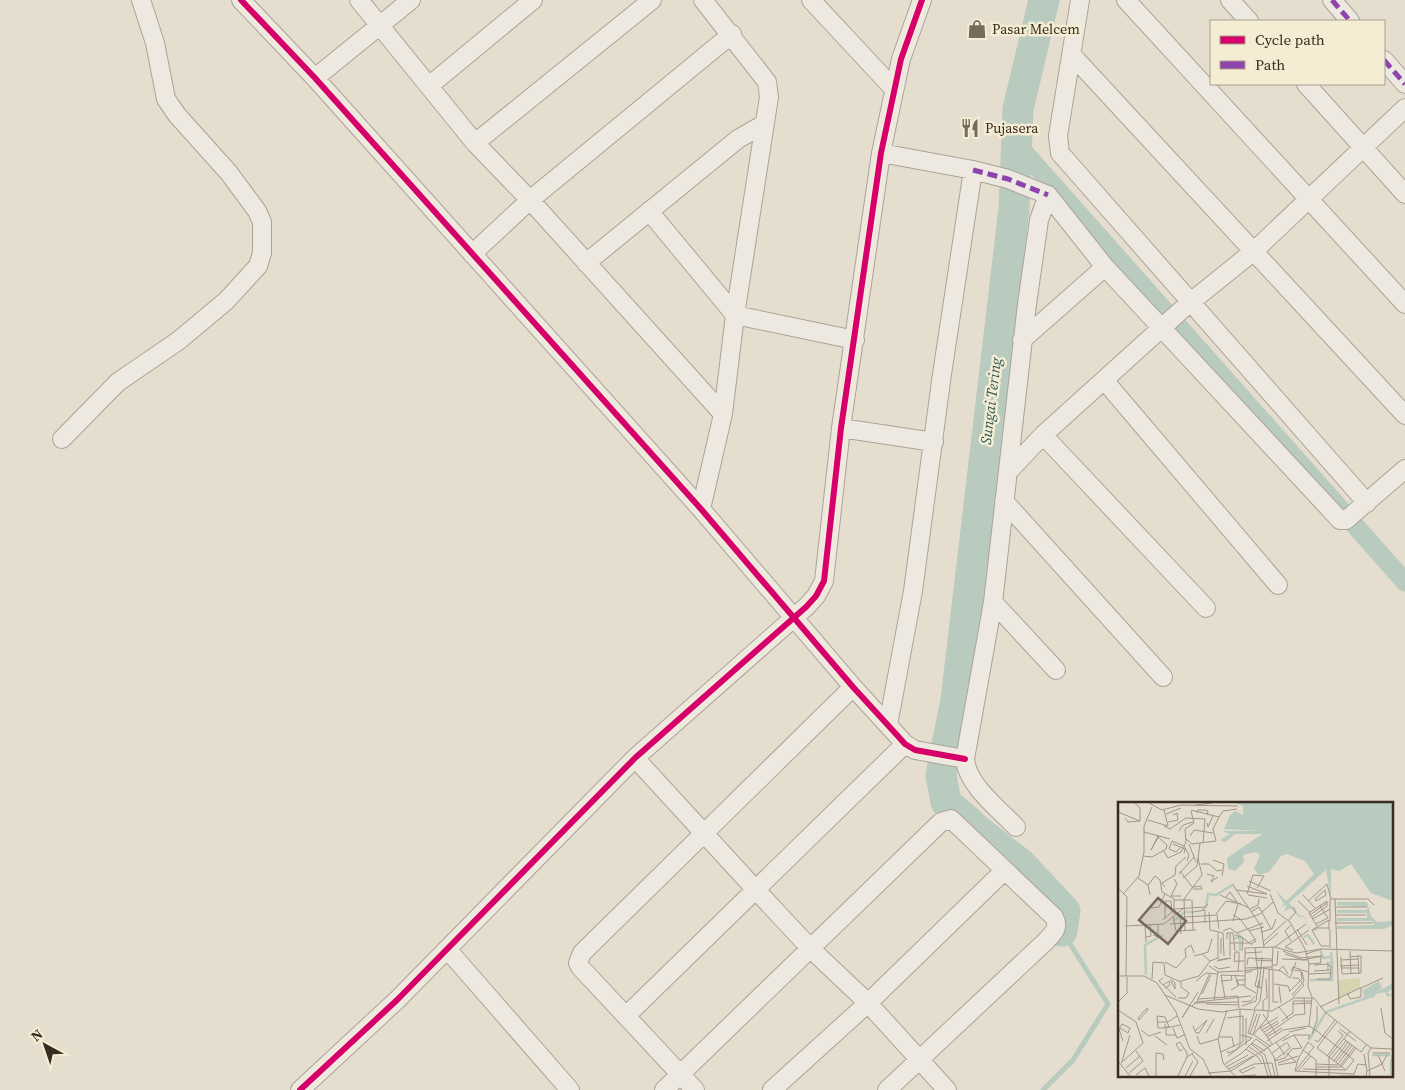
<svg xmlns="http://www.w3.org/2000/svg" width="1405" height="1090" viewBox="0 0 1405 1090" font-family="'Source Serif 4',serif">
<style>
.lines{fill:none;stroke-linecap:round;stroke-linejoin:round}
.stream{stroke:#b9cabf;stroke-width:5}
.canal{stroke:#b9cabf;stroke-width:19}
.river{stroke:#b9cabf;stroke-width:31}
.street-casing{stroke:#aaa397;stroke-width:20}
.street{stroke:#ede9e0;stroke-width:18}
.quiet{stroke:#8e44ad;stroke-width:5;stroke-dasharray:10 5;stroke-linecap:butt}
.cycleway-casing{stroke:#f5ecd4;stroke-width:9}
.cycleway{stroke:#d6006c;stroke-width:6}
.labels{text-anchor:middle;stroke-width:5;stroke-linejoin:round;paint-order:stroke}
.poi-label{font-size:14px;fill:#392b1f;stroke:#f5ecd4;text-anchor:start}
.water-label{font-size:15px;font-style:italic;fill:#2e5856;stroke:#f5ecd4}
.inset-river{fill:none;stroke:#b9cabf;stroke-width:2.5}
.inset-road{fill:none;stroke:#a09688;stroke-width:1}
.view{fill:#756a5c;fill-opacity:0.15;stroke:#756a5c;stroke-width:2.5}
.inset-edge{fill:none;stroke:#392b1f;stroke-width:2.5}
</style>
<rect width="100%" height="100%" fill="#e5dece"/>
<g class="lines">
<path class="stream" d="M1043,1090l30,-30 35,-56 -46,-73"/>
<path class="canal" d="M1015,142l390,440"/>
<path class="river" d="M1044,0l-26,109 -4,100 -58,491 -15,75 5,27 34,30 41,32 44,47 -3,20"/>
<g class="street-casing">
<path id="street" d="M241,0l74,78 386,431 152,178 43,47 9,10 10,6 50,9
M359,0l116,143 55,57 193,214
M811,0l82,88
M1080,0l-22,136 2,17 307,350
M1126,0l279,304
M1230,0l19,21
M1332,0l18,21
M1071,54l334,361
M1384,60l21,24
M315,78l96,-78
M1306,84l99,110
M429,86l104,-86
M475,143l177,-143
M881,153l92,17 35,9 40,16 57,72 235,253h6l59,-51
M649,211l86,104 120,25
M472,254l58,-54 202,-166
M586,263l152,-124 26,-15
M1022,340l83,-73
M1104,380l174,205
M841,428l93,14
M1043,435l163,173
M62,439l56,-57 60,-41 48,-40 32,-35 4,-13v-31l-5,-11 -28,-38 -52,-58 -11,-16 -11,-56 -14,-43
M1008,472l35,-37 144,-130 67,-54 151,-143
M1004,501l159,176
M701,509l22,-95 12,-99 34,-218 -2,-15 -64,-82
M993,602l63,68
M888,725l25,-134 29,-217 31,-204
M635,758l121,132 55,59 57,54 79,87
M1016,827c-17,-18 -49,-42 -51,-68l28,-157 34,-298 12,-84 9,-25
M447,949l123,141
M627,1015l278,-271
M300,1090l97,-90 238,-242 171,-151 10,-11 8,-15 17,-153 40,-275 20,-94 21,-59
M664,1090l277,-268 10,-3 103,98c6,11 -1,16 -8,24l-159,149
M695,1090l-114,-122 -3,-5 4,-10 271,-266
M772,1090l96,-87 137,-133"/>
</g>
<use href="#street" class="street"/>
<path class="quiet" d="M1332,0l18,21
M1384,60l21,24
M973,170l35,9 40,16"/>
<g class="cycleway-casing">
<path id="cycleway" d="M241,0l74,78 386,431 152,178 43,47 9,10 10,6 50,9
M300,1090l97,-90 238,-242 171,-151 10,-11 8,-15 17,-153 40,-275 20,-94 21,-59"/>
</g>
<use href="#cycleway" class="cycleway"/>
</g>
<defs>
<g id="shop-bare" transform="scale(1.5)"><path d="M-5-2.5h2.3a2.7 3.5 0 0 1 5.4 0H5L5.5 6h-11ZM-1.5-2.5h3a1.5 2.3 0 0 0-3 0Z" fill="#756a5c" stroke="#f5ecd4" stroke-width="2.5" paint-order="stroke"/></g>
<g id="restaurant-bare" transform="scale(1.5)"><path d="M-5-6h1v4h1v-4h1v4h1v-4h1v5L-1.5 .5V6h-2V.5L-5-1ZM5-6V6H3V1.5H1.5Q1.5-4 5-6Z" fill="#756a5c" stroke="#f5ecd4" stroke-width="2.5" paint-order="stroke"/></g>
</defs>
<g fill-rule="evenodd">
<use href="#shop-bare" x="977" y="29"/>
<use href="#restaurant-bare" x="970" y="128"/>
</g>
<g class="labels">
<g class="poi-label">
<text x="992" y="34">Pasar Melcem</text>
<text x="985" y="133">Pujasera</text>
</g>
<g class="water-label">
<text transform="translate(991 401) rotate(-83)" y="5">Sungai Tering</text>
</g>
</g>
<g transform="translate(1118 802)">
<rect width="275" height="275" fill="#e5dece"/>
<path d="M242,176v10l-22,10 -1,-18z" fill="#d4d4b1"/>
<path d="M118,1h157v98l-22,-8 -20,-29 -12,7 -8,-2v83v-54l-5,-28 -37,33 11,13 3,-1 14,27 -14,-26 -3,2 -10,-10 -6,4 3,-7 -7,2 4,-3 -9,-15 11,12 28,-27 -9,-13 -18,-7 -6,2 -12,16 -10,3 -5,-6 6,-14 -5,-3 -12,3 1,7 -9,9 -7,-2 -1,-11 35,-24h-27l-10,8 -5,-2 10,-6 -8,-3h38l-36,-2 6,-14 5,-4 8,4v-9zM219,100h30l4,14 6,6 16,-1v4l-9,4h-47v-3l38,-1 -4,-4h-34v-3h30v-5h-30v-3h30v-3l-30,-2zM261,179l3,7 -5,4 16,-9v5l-6,5 6,2 -6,2 -2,-5 -21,5 -1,-7z" fill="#b9cabf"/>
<path class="inset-river" d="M84,108l4,-3 2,-13 8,1 18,-11M55,119l12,-9h8M186,135l4,-2 6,9M116,136h6v13M202,147l3,9 7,-1M209,161h5l-1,-11M28,173l-1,-30 18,-10M192,178h22v-17M191,238l17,-28 49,-17M254,253h19M273,257v16"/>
<path class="inset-road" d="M31,1l13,7 19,-5 57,1M78,3l16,-2M0,10l22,9v-13l-5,-5M79,11l1,-3h7l3,1 -1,4M48,12l15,-6M101,15l4,-6 14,-2M7,16l3,4 12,-1M30,18l20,6 -4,-16M50,20l10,-2 -1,-7 -4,2M89,21l1,4 5,-11M46,24l6,3 16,-11 19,1M61,29l4,-6 10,-3M26,30l26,7M40,34l-7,14 8,-14M72,34l4,-6 19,3M68,37l6,5 24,-3 -3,-12 6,-12 -28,-7M85,41l2,-24M55,42l12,5 -1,4M71,42l7,18M63,45l-5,5 -7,-3 3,-8 12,5 5,9 -2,6M45,48l5,8 13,-6 5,-10 -1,-13 9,-6 -3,-12M25,54l9,1 14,-8 1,-4 -11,-10M95,58l11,4 -2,12M83,62h8l8,7 5,-1M62,69l13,17M61,72l15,-17M89,72l7,2 -3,6 7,-5M20,76l10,7 2,10M65,76l14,-12 3,-23M56,77l3,5 -6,12h10M131,79l22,10M30,83l7,-9 5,4 2,12 12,7v15M115,83l28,41 3,21M129,84l20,8M47,85l-3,-4 13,-8 1,-9 10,-9M0,86l9,9 -1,79M75,87h9l-1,-3 -8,1M118,88l31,4M207,88l1,5 -10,6 -1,-2zM6,91l15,-17 5,-24v-26l8,-19M129,92l6,-19 11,1 -7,12M152,92l8,19 12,9 15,27 4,15 -1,23 4,10M102,93l29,13M130,93l19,3M185,93l12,13M108,95l4,-5 7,10M217,97l4,105M56,98h17M74,98l1,30M180,99l12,11M190,99l19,-17 4,15h37l6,6M217,105h31M33,106l8,-1 6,-13M56,107l31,-2 3,-3M132,107l8,-4 1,-6M75,110l12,-2v13M91,110l1,18 13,3 1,23M133,110l8,-5 12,22M98,112l10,-13 15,3M115,113l7,4 13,17 3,5 -5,3M192,113l17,-12M218,113h30M55,114l3,15 20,-1M62,114l1,18M67,115l32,-2 2,14M194,115l15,-11v-5M195,117l17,-10M45,118l2,-2 7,-6 -1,-11h-6v17M115,119l5,-17M170,119l8,-9 -3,-5M212,119v-22M217,121h37M52,122l76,-5 14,-5 13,-12M198,122l12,-6 -8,-12M27,123l1,17M173,123l-6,6 6,10M7,124l39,-2 20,-16M199,124l-8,-13 18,-12M179,127l10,16M212,128v18M67,129l-1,-32 18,-24 -4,-17M105,129l7,-3 22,17M131,129l15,-4M197,129v-3h14M143,130l11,-3 4,-10M112,131v23M119,131l26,-10M35,133l5,2v-13M117,133l8,3 -1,13M28,135l5,-1 -1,-12M109,137v-6h6l2,18M145,140l23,-21M112,141h19l6,-4M146,143l14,-12M211,144h-8l-9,-16 17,-10v10M157,145l31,-23M137,146l3,25 -3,13 7,2M175,148l-8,-3 24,-17M165,149l18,7 21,-2 -19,4 -18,-6M232,149l1,23M127,151l17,-1M84,152l6,-2 4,-13M103,152v-16M188,152l15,-5M76,154l8,-2 8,7M223,155v3l17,-1M232,155l8,-1 1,18M100,157v-26M164,157l25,1M137,158l17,1M223,158l1,14 19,-1v-17h-3M99,159l14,-3 -13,2M47,160l11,6 10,-11 -1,-8 6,-4 3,8M191,162l12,-1 -1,-7M129,163l1,-7 24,1M154,163h5l1,-14M196,163l14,-1v6M91,164l9,6 25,-1M96,164l5,3 11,-2M222,164l18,-1M127,166l27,-1M223,166h18M154,167l1,-22M155,168v32h5M120,169l1,-10v-9h-4l-1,9 1,1 1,-1h8M126,169l18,-3 19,3 9,7 6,-16M134,169l-7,2v14l11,6M160,169l5,-5 5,8M173,169l2,-4 15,5M196,169l16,-1M127,171v-25l29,-1 22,6 25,-4 72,2M190,172l22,-1M0,174h26l13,7 19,29 14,37 13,10 8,17M45,176l-4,3 17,16M174,176h6l6,7 -11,12M34,177l1,-17 11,1 1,12 16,7M52,177l5,4v6l-4,-8M148,177l1,18M199,177h13l1,-13 -3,-1M78,179l10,-8 11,1M103,179l11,-1 -1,-5M156,182l14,2 2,5M45,183l6,-4 1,4 -5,3M127,183h-6l-2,-5h9M161,184l2,17M141,186l3,-31M243,186l22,-10M113,188l7,-4 -3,-11M171,190l13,-13 -1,-8 -7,-1M84,192l9,-19M47,193l33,14 24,3 18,-3 32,2 22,-13h20l11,14 46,36 22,1M174,193l12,-14 -2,-9M60,196h8l3,-5 -8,-6v-6l18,-5 11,-15 8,-3M107,196l-4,-23 24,1M80,197l12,-26M96,198l4,-28M175,199h19M0,200l9,-9v-16M79,200l1,-3 40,-3 1,12M124,200l9,-1 4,-5M76,201l44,-1M88,202l32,1M175,202l19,-1M72,203l-8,13 16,-26M74,204l5,-4 54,-6M124,204l14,-5 3,-21M161,205l8,10 -5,4M202,205l2,-1 38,-18h1v9l-11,2 -2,-5M29,206l1,2 -9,10 -1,-2zM263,206l4,25 8,6M136,207l6,-8 4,-33M0,208l18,12 7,21 -22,20M109,208l-9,29 5,24 12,13M145,208v-9l5,-4M151,208v-41M145,212l14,21M128,216v27M170,217l-1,-2 6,-4v-12M39,220h11l9,-6M47,222v4h-7l-1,-12 8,1 4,10h-4M75,224l3,7h3l8,-13 -12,11M191,224l3,-28M2,226l8,5 2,-5 -8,-4 -3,5 4,12M55,226l4,10 7,-3M222,227l16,12M23,228l8,6 12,-4M144,228l16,-9M146,230l15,-9M171,230l17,-4M88,231l8,-14M132,232l7,-20M194,232l5,-14v-14M58,233h-10v-7l14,-3M135,233l15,-18v-6M135,233l-5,-2 7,-23M135,233l7,-21M136,233l16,11M148,233l-6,-7 18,-11M176,233l8,13M37,234l12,9M79,234l3,8 18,-5M101,235h13l2,10M149,235l15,-9M226,237l17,13 6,-8M197,238l3,2 17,-22M149,239l16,-11 26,-4 5,3 3,2 6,5 2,1 15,12 14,11 -8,10 -29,-22 8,-11 3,-4 1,-1 8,-10M164,239l12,-6h16l-2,4M158,240l9,13M134,241l13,8M133,242l14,11 6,21M154,242l-6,-9 29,-20 10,-1 -1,-16M130,244l14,10 6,20M150,246l6,9 4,19M65,247l-3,2 -4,-7 4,-2 7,11v4M128,247l12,8 4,7M185,248l13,10v16M109,249l1,2 8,-3 7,-9v-25l-16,2M103,250l19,-9v-34M154,251l14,-10M255,251h17M190,252l6,-7 -6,-5 -10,17 -3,12 59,3 4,-10 8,1M246,252l3,17M260,253l7,16M110,254l24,-18 -11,-3M209,254l16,-21 -5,-4M274,254l1,16M213,257l15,-18M157,258l15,-12 -3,-6M0,259l12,15M4,259l8,-26M157,259l10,-3 7,-9 10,-1M216,259l14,-19M218,260l14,-18M160,261l20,-7M107,262l17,-11 14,-14 12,9M198,262l22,1M220,262l14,-19M160,263l18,-3 -9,-9M222,264l14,-19M108,265l22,-12M198,265h25l15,-19M8,266l14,-12M111,267l24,-13M185,267l42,1M121,268l3,3 13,-6M113,269l58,-37M121,269l15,-7 18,-1 3,13M177,269l14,-17M180,269l13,-15M11,271l14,-12 -7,-10M90,271l23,-2M18,273l9,-7 4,8M38,274v-23l7,1 1,6M60,274l9,-19 6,-4M67,274l8,-15M72,274l8,-14 -6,-8M123,274l15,-1M211,274v-19l21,-26M222,274h16M248,274l1,-5 15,-7 5,-9M252,274l-2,-23 3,-5"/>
<path class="view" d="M40,96l28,23 -18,23 -29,-24z"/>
<rect width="275" height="275" class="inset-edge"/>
</g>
<rect x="1210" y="20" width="175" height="65" fill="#f5ecd4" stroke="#aa9f8c"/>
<rect x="1220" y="36" width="25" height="8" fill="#d6006c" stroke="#aa9f8c"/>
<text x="1255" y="45" font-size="15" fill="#392b1f">Cycle path</text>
<rect x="1220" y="61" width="25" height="8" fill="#8e44ad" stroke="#aa9f8c"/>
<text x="1255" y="70" font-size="15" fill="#392b1f">Path</text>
<g transform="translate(45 1045) rotate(320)" stroke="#f5ecd4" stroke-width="4" paint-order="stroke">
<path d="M0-4L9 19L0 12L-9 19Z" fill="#392b1f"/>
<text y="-8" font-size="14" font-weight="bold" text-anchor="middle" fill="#392b1f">N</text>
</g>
</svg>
